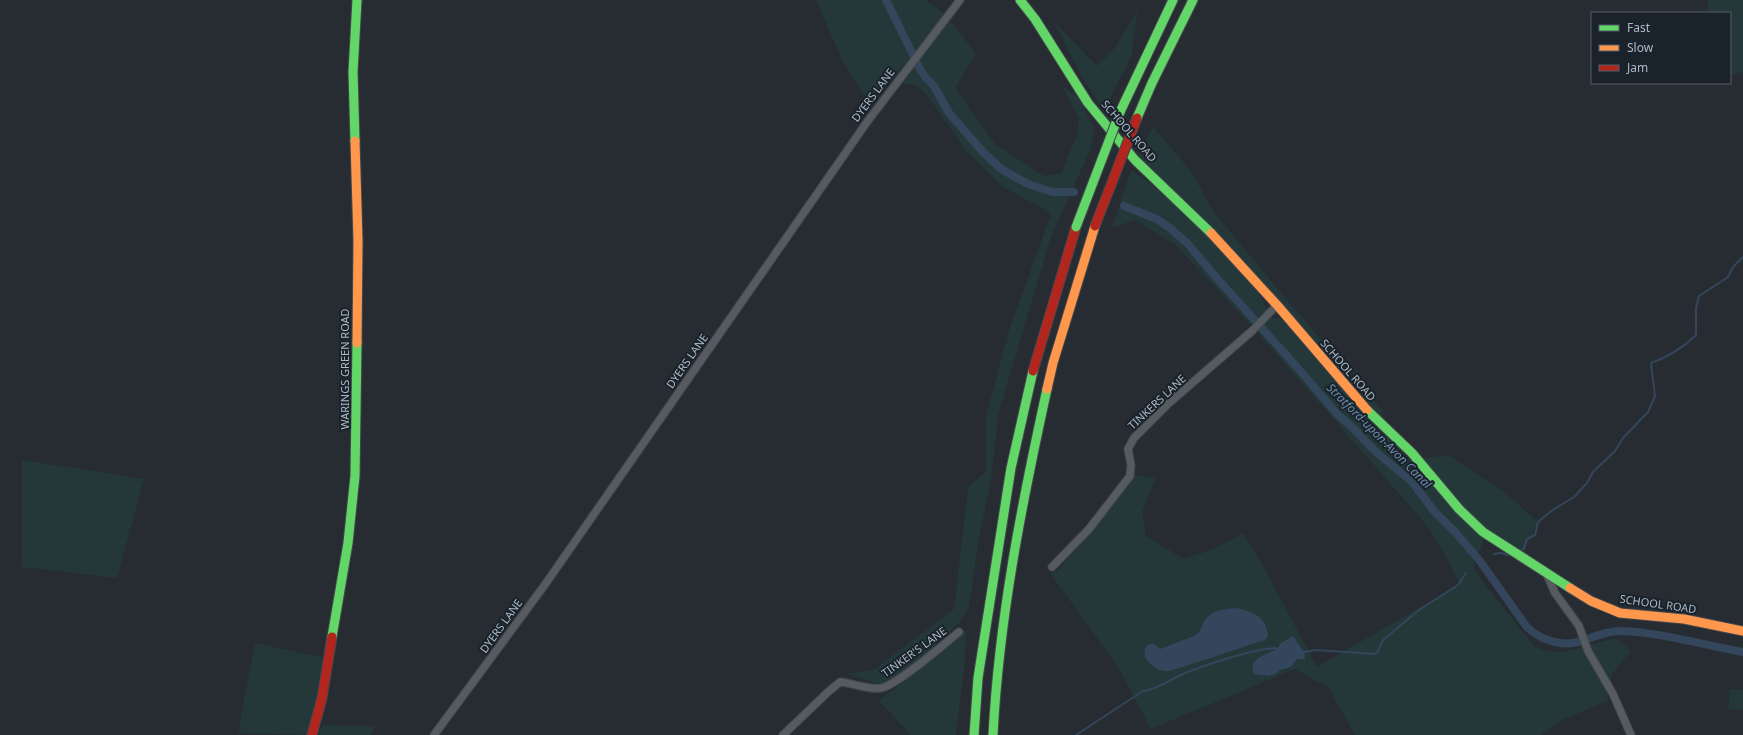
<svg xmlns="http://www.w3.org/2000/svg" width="1743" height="735" viewBox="0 0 1743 735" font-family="'Noto Sans',sans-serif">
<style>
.green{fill:#243839}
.water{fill:#34465b}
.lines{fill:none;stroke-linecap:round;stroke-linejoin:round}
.stream{stroke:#34465b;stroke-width:2}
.canal{stroke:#34465b;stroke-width:8}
.street-casing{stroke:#44484d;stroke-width:9}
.fast-casing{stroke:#44484d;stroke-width:11}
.slow-casing{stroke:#44484d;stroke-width:11}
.jam-casing{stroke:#44484d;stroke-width:11}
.street{stroke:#565a61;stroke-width:7}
.fast{stroke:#63d668;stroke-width:9}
.slow{stroke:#ff974d;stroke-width:9}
.jam{stroke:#b3261e;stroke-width:9}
.fast-bridge-casing{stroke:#42484e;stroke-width:11;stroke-linecap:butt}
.jam-bridge-casing{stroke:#42484e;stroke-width:11;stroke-linecap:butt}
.fast-bridge{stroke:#63d668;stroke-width:9}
.jam-bridge{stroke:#b3261e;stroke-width:9}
.labels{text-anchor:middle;stroke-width:4;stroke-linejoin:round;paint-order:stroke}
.street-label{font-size:11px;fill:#aeb9c5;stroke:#1a232c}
.water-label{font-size:12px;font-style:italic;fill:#708ca9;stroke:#1a232c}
</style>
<rect width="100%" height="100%" fill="#262c32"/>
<path class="green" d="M816,0h110l19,15 -74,90 -27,-41z
M1707,0h36v72l-13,3v-62h-21z
M1138,9l-7,48 -27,53 -21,-31 -29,-57 43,44 17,-17z
M949,20l27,33 -21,35 40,56 49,32 17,-2 16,-39 2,-16 -17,-33 16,11 17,32 -5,21 -39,87 -53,178 -7,66 -12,57 -10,69 -10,16 -54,50 -24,12 -34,-11 28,-5 79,-60 14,-121 18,-17v-56l24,-88 41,-112 -7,-6 -41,-22 -38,-38 -37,-53 -12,-11 -14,-2z
M1153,127l38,44 22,40 74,89 96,111 -2,9 -207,-229 -36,-36z
M1131,170c42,27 74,63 107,100 10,11 26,25 28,40l-16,15 -75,-81 -40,-24 -23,8z
M1275,318l11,2 74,88 51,54 6,-3 31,-4 56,37 34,30 -16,33 -35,-23 -14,34 10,16 52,65 12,4 16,1 53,-14 15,13 -19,23 -5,27 -45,19 -21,15h-186l-26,-47 -34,-19 -144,60 -33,-62 -68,-94 8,-2 71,-85 6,-11 21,3 -14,34 4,24 38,23 30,-10 29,-16 17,27 57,107 143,-83 -16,-31 -20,-31 -167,-190 12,-13z
M22,460l122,19 -27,99 -95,-11z
M966,631l-1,29 -9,75h-45l-32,-34z
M255,643l70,15 -17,77 -70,-2z
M1730,689l13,1v20l-15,-1z
M322,725l53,1 -4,9h-52z"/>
<path class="water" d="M1238,608c17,5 28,8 30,28l-3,4 -92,30c-4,1 -9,2 -13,0 -11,-4 -22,-17 -11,-26h5l6,5 34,-13c7,-4 7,-9 11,-16 8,-11 21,-11 33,-12z
M1293,636l11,16 1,7h-8l-6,8 -11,3 -3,3 -8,3 -15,-2c-7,-15 12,-20 23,-25l4,-6z"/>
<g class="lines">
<path class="stream" d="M1520,551l4,-2 3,-10 8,-4 3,-13 16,-13 20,-12 13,-14 6,-11 22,-21 8,-13 25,-26 7,-16 -4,-33c17,-6 32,-15 45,-28v-27l3,-12 29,-19 5,-10 10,-10
M1494,554l7,-1 8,2
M1304,652l12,-2 59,4 3,-3 5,-11 36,-30 39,-25 8,-12
M1076,735l67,-44c16,-2 28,-12 42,-18 24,-9 65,-23 90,-25l2,1"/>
<path class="canal" d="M886,0l34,69 6,9 8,8 15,27 34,39 18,17 27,15 24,8h22
M1124,206l33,13 14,10 17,15 26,31 82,91 42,49 14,12 24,25 36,30 22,29 22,22 24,28 46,65c10,10 20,15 34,17 20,4 40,-13 60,-12 41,1 82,14 123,21"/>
<g class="street-casing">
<path id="street" d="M1052,567l37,-38 41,-53 1,-11 -3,-16 6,-11 35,-35 83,-72 25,-26
M1547,575l8,18 24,33 9,25 25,43 18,41
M434,735l110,-149 323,-464 93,-122
M783,735l45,-43 12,-10c13,1 28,8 41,6 15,-2 63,-44 78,-56"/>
</g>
<g class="fast-casing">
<path id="fast" d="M1020,0l15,19 53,84 47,57 76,73
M1120,112l53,-112
M1137,118l15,-35 41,-83
M355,141l-2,-69 4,-72
M1367,410l45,43 47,56 24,23 87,56
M332,637l16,-94 7,-67 2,-133
M974,735l4,-57 33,-210 22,-97
M993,735c6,-117 29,-232 54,-346"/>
</g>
<g class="slow-casing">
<path id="slow" d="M355,141l3,100 -1,102
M1211,233l66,72 90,105
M1047,389l6,-26 42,-137
M1570,588l21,13 29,12 64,6 59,12"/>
</g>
<g class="jam-casing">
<path id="jam" d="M1033,371l43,-144
M312,735l10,-37 10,-61"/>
</g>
<use href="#street" class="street"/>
<use href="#fast" class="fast"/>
<use href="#slow" class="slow"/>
<use href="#jam" class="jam"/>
<g class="fast-bridge-casing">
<path id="fast-bridge" d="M1076,227l44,-115"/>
</g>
<g class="jam-bridge-casing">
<path id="jam-bridge" d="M1095,226l42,-108"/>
</g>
<use href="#fast-bridge" class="fast-bridge"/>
<use href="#jam-bridge" class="jam-bridge"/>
</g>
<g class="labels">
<g class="street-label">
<text transform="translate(873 95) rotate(-53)" y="4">DYERS LANE</text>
<text transform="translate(1129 131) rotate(49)" y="4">SCHOOL ROAD</text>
<text transform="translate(687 361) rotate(-55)" y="4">DYERS LANE</text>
<text transform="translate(345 369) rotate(-90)" y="4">WARINGS GREEN ROAD</text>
<text transform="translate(1348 370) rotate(49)" y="4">SCHOOL ROAD</text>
<text transform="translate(1157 402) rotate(-43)" y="4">TINKERS LANE</text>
<text transform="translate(1658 604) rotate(8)" y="4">SCHOOL ROAD</text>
<text transform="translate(501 626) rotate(-54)" y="4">DYERS LANE</text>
<text transform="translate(914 652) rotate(-36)" y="4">TINKER'S LANE</text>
</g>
<g class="water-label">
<text transform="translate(1379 436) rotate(45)" y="4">Stratford-upon-Avon Canal</text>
</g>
</g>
<rect x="1591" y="12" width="140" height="72" fill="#1a232c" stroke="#555f69"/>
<rect x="1599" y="25" width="20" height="6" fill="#63d668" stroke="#555f69"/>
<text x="1627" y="32" font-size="12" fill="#aeb9c5">Fast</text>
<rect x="1599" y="45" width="20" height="6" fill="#ff974d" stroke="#555f69"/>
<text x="1627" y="52" font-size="12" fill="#aeb9c5">Slow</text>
<rect x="1599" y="65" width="20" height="6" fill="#b3261e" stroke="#555f69"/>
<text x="1627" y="72" font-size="12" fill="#aeb9c5">Jam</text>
</svg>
